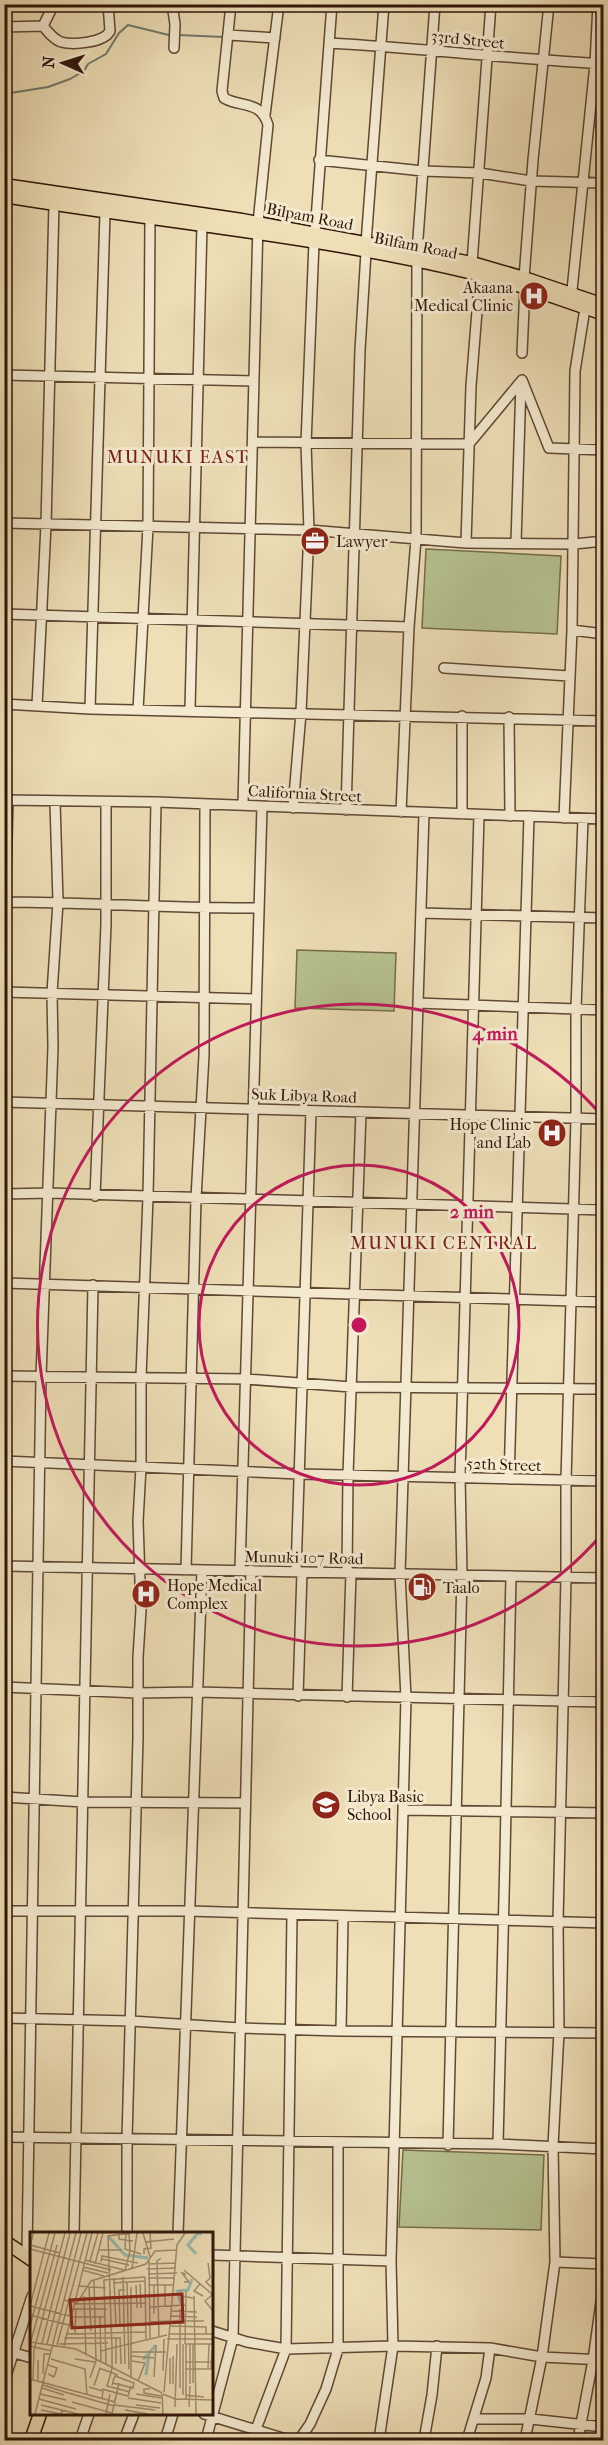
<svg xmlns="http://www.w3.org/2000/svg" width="608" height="2445" viewBox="0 0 608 2445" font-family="'IM FELL French Canon',serif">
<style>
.green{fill:#b6c290;stroke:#736c4c;stroke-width:1.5}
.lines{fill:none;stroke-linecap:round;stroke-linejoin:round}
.stream{stroke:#6f7a6d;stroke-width:2}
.minor-casing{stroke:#604834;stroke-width:12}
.major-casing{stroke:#301509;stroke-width:15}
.minor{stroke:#f4ead0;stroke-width:9}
.major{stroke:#eedfb7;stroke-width:12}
.ring{fill:none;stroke:#c2185b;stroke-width:3}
.labels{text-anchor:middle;stroke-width:6;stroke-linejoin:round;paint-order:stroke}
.street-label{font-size:16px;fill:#301509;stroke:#f4ead0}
.poi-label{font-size:16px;fill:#301509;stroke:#f4ead0;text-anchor:start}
.neighbourhood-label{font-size:18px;letter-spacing:1.5px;fill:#7a1f14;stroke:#f4ead0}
.inset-river{fill:none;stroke:#99bdaf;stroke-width:3}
.inset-road{fill:none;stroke:#a28e71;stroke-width:1.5}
.view{fill:#8f2418;fill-opacity:0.15;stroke:#8f2418;stroke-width:3}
.inset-edge{fill:none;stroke:#301509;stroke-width:3}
.centre{fill:#c2185b;stroke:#f4ead0;stroke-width:3}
.ring-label{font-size:18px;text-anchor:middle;font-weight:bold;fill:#c2185b;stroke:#f4ead0;stroke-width:6;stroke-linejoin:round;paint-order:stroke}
</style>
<rect width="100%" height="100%" fill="#eedfb7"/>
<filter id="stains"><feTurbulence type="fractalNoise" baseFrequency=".00333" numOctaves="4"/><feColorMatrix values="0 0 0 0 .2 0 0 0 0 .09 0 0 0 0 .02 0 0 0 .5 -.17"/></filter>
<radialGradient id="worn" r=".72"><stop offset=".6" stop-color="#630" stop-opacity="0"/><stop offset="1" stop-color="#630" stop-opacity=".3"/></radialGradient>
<path class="green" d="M426,549l135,7 -4,78 -135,-6z
M297,950l99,3 -2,58 -99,-3z
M403,2150l141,5 -3,75 -142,-3z"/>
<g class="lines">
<path class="stream" d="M179,35l45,2
M4,94l44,-7 22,-8 14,-8 4,-7 18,-10 13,-21 9,-8 45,11
M595,126h9"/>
<g class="minor-casing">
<path id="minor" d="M172,4l3,20 -1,24
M231,4l-9,87 2,7c17,10 37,2 44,27l-10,98 -15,582
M43,26c5,6 10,13 18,16 12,3 43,1 49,-11l-2,-27
M4,27l39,-1 11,-22
M229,35l46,3
M329,43c91,5 183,16 275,21
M265,115l14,-111
M319,160l104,11 57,2 51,8 73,2
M315,233l17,-229
M366,243l18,-239
M417,252l18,-248
M472,263l19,-259
M524,278l9,-118 16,-156
M571,300l24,-236 3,-60
M522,353l3,-67
M4,375l250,6
M253,442l216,2 53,-64 27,68 55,2
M4,523l305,7 157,13 108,1 30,-3
M466,543l5,-157 9,-112
M516,543l5,-160
M4,614l405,13
M572,630l32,4
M444,668l125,8
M4,704l86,5 514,12
M37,706l9,-181 8,-321
M90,709l15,-496
M190,709l12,-485
M138,710l10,-183 2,-309
M462,716v98
M509,717l1,99
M4,800l152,2 448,17
M293,808l8,-95 8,-183 -3,-86 8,-202
M346,810l14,-460 6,-98
M401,812l8,-185 7,-88 1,-277
M564,818l8,-188 3,-259 11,-69
M4,902c85,0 170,7 255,6
M421,913l183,5
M4,954l4,-154
M4,992l251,7
M418,1003l186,7
M4,1102l600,17
M4,1194l45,-1 555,17
M95,1196l11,-272v-122
M4,1283l600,19
M4,1376l242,3 105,8 253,2
M4,1461l295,13 305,7
M509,1479l20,-663
M4,1566l600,12
M186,1570l10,-372 8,-143 1,-251
M240,1570l22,-763
M296,1572l15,-461
M347,1573l1,-98 13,-363
M4,1687l133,6 60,-1 407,10
M298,1696l4,-124
M347,1697l4,-124
M4,1797l79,5 162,1
M403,1810l201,3
M4,1911h185l415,12
M4,2018l127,3 109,7 101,3 263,2
M341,2031l2,-115
M4,2137l494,7 106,5
M498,2144c6,-189 8,-379 13,-568
M448,2145l14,-570 -2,-98 19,-662
M74,2234l19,-949
M127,2234v-95l11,-401v-81l3,-47 -3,-89 3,-54v-90l7,-180 8,-395
M178,2234l24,-664
M27,2249l14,-872 12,-330 -1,-54 6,-91 -3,-100
M212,2255l179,6
M555,2262l49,2
M212,2331l35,11 39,7 107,-3 97,2 52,9 62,3
M4,2350l28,8
M4,2382l28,-86
M204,2414l85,26
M475,2419h56l73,8
M80,2440l9,-26
M124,2440l10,-26
M165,2440l8,-26
M206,2440l27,-102 18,-768
M252,2440l34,-91 6,-434
M299,2440l11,-16 16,-35 12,-40v-207
M379,2440l14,-94 -2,-85 15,-563 -6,-124 24,-761
M424,2440l8,-45 5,-49
M467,2440l19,-62 4,-30
M525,2440l17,-83 13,-95 -2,-116 6,-114 -1,-110 8,-344v-97l10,-362v-110l7,-190
M578,2440l15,-80 11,-80"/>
</g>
<g class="major-casing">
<path id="major" d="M4,185l238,35 230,43 52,15 80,27
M4,196c158,26 318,40 473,78 44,10 85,26 127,40
M4,2241l28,19
M31,2440l9,-26"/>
</g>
<use href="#minor" class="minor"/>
<use href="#major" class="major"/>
</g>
<g class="ring">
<circle cx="359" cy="1325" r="160"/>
<path d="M603 1533A321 321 0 1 1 603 1117"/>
</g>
<defs>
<g id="hospital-disc" transform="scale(1.5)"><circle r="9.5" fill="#8f2418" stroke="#f4ead0"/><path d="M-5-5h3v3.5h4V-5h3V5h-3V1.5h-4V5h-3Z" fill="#fff"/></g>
<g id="office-disc" transform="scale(1.5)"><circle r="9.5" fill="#8f2418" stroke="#f4ead0"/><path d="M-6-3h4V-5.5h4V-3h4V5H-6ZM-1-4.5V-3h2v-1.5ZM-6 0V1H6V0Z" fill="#fff"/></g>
<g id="fuel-disc" transform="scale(1.5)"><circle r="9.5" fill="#8f2418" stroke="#f4ead0"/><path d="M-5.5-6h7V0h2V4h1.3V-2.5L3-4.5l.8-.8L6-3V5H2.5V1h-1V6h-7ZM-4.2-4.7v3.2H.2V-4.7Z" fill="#fff"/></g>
<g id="school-disc" transform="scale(1.5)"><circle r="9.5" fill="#8f2418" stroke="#f4ead0"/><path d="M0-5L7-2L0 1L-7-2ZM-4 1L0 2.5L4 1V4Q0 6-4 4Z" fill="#fff"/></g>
</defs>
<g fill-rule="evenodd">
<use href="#hospital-disc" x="534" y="296"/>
<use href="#office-disc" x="315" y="541"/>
<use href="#hospital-disc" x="552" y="1133"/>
<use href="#fuel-disc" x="422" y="1587"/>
<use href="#hospital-disc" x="146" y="1594"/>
<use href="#school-disc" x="326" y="1805"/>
</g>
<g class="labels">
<g class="street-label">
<text transform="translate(468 39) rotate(6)" y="6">33rd Street</text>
<text transform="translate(310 216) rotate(11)" y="6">Bilpam Road</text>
<text transform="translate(416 245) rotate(11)" y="6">Bilfam Road</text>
<text transform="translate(305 793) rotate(3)" y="6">California Street</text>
<text transform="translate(304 1095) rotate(2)" y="6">Suk Libya Road</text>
<text transform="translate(504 1464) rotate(2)" y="6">52th Street</text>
<text transform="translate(304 1557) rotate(1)" y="6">Munuki 107 Road</text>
</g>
<g class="poi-label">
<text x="513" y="293" text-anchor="end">Akaana<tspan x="513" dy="18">Medical Clinic</tspan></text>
<text x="336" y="547">Lawyer</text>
<text x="531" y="1130" text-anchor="end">Hope Clinic<tspan x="531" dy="18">and Lab</tspan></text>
<text x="167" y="1591">Hope Medical<tspan x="167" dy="18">Complex</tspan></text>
<text x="443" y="1593">Taalo</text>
<text x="347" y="1802">Libya Basic<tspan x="347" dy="18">School</tspan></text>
</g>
<g class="neighbourhood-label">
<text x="178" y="463">MUNUKI EAST</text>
<text x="444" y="1249">MUNUKI CENTRAL</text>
</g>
</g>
<g transform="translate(30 2232)">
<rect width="183" height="183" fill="#eedfb7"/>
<path class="inset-river" d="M79,5l16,18 23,3M166,22l-8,-9 10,-12 4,1M151,72l-4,-13 11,-1 4,-11M113,128l13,-15M116,143l3,-21"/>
<path class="inset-road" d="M3,1l-1,6 -1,2v2l-1,2 30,8M19,1l-19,73 40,10M89,1v6l14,2M96,1l-1,16 16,5M113,1l7,24M115,10l29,-3M0,17l81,21M69,18h22M114,22v-5l7,-1 -1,-15M72,27l27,6M55,28l39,10M60,29l8,-28M119,29l1,77M71,30l1,-6 36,7M178,31l2,15 -4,4 5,5M65,32l8,-31M119,32l26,-1M53,35l25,6M102,36l5,-35M117,37l29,-1M52,38l22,6M95,38l5,-19 -1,-18M154,38l29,25M118,42l29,-1M93,45l2,87M115,45l1,62M84,46l2,49M118,46h26M97,50l2,87M154,50h5l-7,-9 4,1M83,51l32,-2M110,52l1,24M170,52l-6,7 9,5M106,53l1,23M118,53h25M124,53v29M135,53v22M48,54l28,2M59,55l2,44M150,58l1,6 12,2M182,63l-7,6 8,10M54,64l2,59M164,64l2,118M50,66l65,-2M34,68l13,3 14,-22 55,-17 9,-13 22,-1M44,72l71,-1M119,75l37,-2M40,77h37M142,79l25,1M0,83l46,12 70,-2M141,84l26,1M40,85h35M70,85l1,46M140,89h34M119,90l20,-1M0,94l25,-93M139,94l37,1v7M90,95l-1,-37h6M36,102l80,-2M45,102l1,-26M139,102h44M129,104l-2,-75 4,-3M90,105l1,27M34,106h56M86,106v26M137,107h46M1,109l26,-96M0,110l46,7 86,44M12,111l28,-110M17,112l29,-111M29,112l49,-1M155,112l1,-53M155,112h28M160,112v40M27,113l30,-112M0,114l22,5M34,114l28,-113M71,119l11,-3 -4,-112 23,-3M101,120h35M101,124l23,2M21,127l34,10 2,26M45,127l20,3M102,129l13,2 -7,18M155,130h28M76,132l-2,-84 41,-3M18,133l9,3 -3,9 -6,-3M69,136l19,7M82,137l-5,17 23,6M82,137v-21l55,-13M155,137h28M178,137l1,-25M181,137l1,-19M133,139l1,-32M13,142l1,-20h7M101,145v-90M124,145l2,-32M60,146l6,-17 -2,-80M0,147l85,23M3,147l1,-29 31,-117M8,148v-20M163,151v-39M140,152v-26M143,152v-28M13,153l22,7M82,153l1,-2v-2l2,-5 19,7 -1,5 -20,-5M64,154l6,-18M59,155l14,4 -1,8M12,156l22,7M150,156v-79M72,157l26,7 3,-10M120,157h-6v4l17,3M35,160l49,14M134,160l13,-147 8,-12M10,162l26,6M106,162l25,4M132,162l1,20M133,162l12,5 38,1M153,163v-51M155,163l19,2M98,166l33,5M9,167l37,10M156,167v-55M42,170l40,11M11,173l37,9M84,173l41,5M106,173l24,3M145,175l2,-63M159,175l1,-21M11,178l20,4 1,-4M95,178l23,4M5,182l46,-181M76,182l4,-20M82,182l7,-31"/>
<path class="view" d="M152,62l1,28 -111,6 -2,-28z"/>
<rect width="183" height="183" class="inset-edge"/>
</g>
<circle cx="359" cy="1325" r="9" class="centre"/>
<g class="ring-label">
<text x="495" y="1040">4 min</text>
<text x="472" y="1218">2 min</text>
</g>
<rect width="608" height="2445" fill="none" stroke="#eedfb7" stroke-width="24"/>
<rect x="6" y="6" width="596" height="2433" fill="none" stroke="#301509" stroke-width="3"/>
<rect x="12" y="12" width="584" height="2421" fill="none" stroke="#301509" stroke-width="1.5"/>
<g transform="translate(63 63) rotate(273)" stroke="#f4ead0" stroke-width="4.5" paint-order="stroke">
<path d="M0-4.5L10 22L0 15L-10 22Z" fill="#301509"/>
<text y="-9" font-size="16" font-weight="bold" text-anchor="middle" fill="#301509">N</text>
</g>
<rect width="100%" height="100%" filter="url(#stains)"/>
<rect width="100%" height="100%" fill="url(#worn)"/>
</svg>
